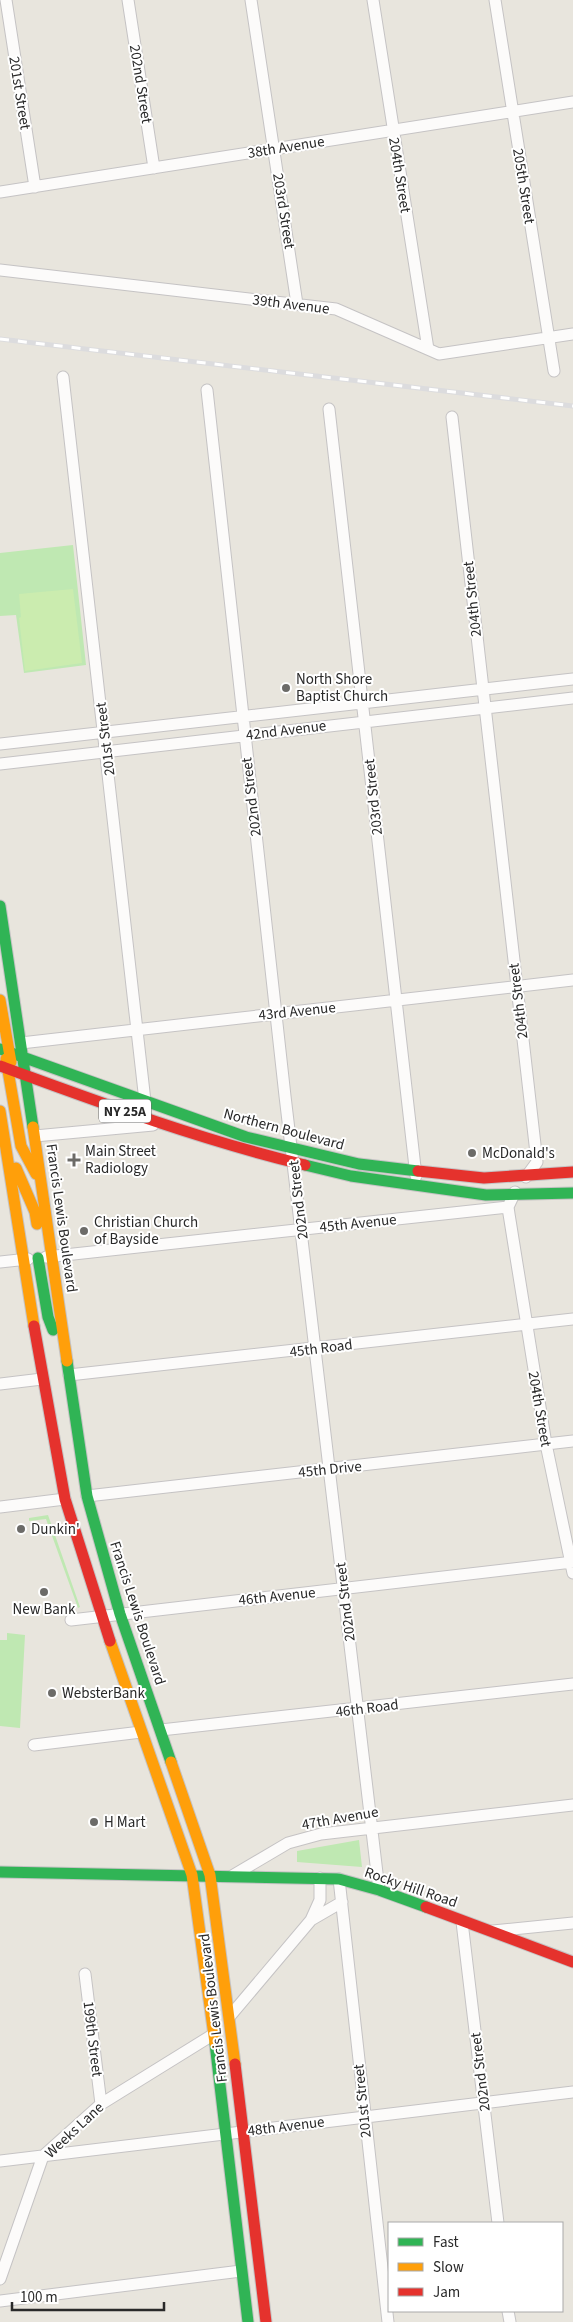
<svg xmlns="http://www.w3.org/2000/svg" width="573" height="2322" viewBox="0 0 573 2322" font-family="'Source Sans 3',sans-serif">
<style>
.green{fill:#bfe8b2}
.pitch{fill:#cbecaf}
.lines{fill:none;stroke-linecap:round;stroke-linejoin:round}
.street-casing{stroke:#c5c3c4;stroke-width:13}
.fast-casing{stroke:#c5c3c4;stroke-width:13}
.slow-casing{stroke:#c5c3c4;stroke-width:13}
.jam-casing{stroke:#c5c3c4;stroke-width:13}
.street{stroke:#fcfbfa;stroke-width:11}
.fast{stroke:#30b455;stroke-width:11}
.slow{stroke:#ff9f0a;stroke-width:11}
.jam{stroke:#e5322d;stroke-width:11}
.rail-casing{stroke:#dcdcde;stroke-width:5}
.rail{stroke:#fff;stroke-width:3;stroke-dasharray:9;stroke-linecap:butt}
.poi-dot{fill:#6c6b68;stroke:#fff;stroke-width:2}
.labels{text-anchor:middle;stroke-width:4;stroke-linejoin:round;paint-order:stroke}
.shield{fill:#fff;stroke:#696969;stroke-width:1}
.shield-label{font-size:14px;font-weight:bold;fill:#292929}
.street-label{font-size:15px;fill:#292929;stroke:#fff}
.poi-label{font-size:15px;fill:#292929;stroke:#fff;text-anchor:start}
</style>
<rect width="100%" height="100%" fill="#e8e5dd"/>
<path class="green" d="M73,545l13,120 -62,8 -8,-58 -16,1v-63z
M48,1515l32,92 -2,1 -32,-89 -17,2v-3z
M7,1633l18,2 -5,93 -20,-2v-86h7z
M359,1840l3,27 -65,-5v-11z"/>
<path class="pitch" d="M73,589l9,74 -57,8 -6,-53 2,-1 -2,-23z"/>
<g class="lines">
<g class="street-casing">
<path id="street" d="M6,0l29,187
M128,0l26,168
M251,0l46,304
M373,0l55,349
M495,0l59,371
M0,192l573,-90
M0,270l336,39 103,45 134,-20
M63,377l82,724
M207,390l78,706 94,794
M329,409l87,767
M452,417l85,745 -11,15
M0,744l573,-65
M0,764l573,-66
M21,1043l552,-63
M35,1136l118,-11
M515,1192l-7,15 1,7 37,230 27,129
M46,1257l462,-50
M0,1262l28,-3
M69,1375l504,-56
M0,1384l42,-5
M87,1496l486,-55
M0,1507l65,-8
M71,1620l502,-58
M161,1730l412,-46
M34,1745l107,-13
M232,1876l56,-33 33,-9 252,-29
M339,1879l49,443
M311,1920l9,-20v-22
M462,1922l36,301
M493,1931l80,-8
M85,1974l16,130
M230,2016l81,-96 31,-18
M0,2161l573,-69
M0,2279l43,-123 58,-52 113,-70
M0,2301l241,-30
M508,2311l2,11"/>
</g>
<g class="fast-casing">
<path id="fast" d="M0,906l33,221
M0,1049l246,88 113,27 59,7
M305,1165l46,11 135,19 87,-2
M38,1258l10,59 5,13
M67,1361l20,135 33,118 51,148
M0,1872l339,7 40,11 47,17
M215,2043l33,279"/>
</g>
<g class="slow-casing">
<path id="slow" d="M0,1000l11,62
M6,1059l15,87 15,28
M0,1111l34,215
M33,1127l34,234
M16,1168l19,44 2,12
M110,1641l82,234 23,168
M171,1762l39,113 25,189"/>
</g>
<g class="jam-casing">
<path id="jam" d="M0,1066c101,37 201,74 305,99
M418,1171l66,7 89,-6
M34,1326l31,173 45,142
M426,1907l147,55
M235,2064l31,258"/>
</g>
<use href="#street" class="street"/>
<use href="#fast" class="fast"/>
<use href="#slow" class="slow"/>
<use href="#jam" class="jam"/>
<g class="rail-casing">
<path id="rail" d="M0,339l573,67"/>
</g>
<use href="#rail" class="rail"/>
</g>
<g class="poi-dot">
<circle cx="286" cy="688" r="5"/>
<circle cx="472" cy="1153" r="5"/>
<path d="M71.5 1152.5h5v5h5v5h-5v5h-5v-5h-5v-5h5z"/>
<circle cx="84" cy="1231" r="5"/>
<circle cx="21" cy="1529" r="5"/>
<circle cx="44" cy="1592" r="5"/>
<circle cx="52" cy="1693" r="5"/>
<circle cx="94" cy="1822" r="5"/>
</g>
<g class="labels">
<rect class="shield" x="99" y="1099.5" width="52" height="23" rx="4"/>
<g class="shield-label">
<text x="125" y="1116">NY 25A</text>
</g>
<g class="street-label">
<text transform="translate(141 84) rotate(81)" y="5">202nd Street</text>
<text transform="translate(20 93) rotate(81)" y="5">201st Street</text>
<text transform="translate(286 147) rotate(-9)" y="5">38th Avenue</text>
<text transform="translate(400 175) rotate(81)" y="5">204th Street</text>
<text transform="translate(524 186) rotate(81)" y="5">205th Street</text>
<text transform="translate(284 211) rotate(81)" y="5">203rd Street</text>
<text transform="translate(291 304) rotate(7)" y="5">39th Avenue</text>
<text transform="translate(472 599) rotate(-96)" y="5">204th Street</text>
<text transform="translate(286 730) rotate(-7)" y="5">42nd Avenue</text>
<text transform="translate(105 739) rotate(-97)" y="5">201st Street</text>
<text transform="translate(251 797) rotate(-97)" y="5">202nd Street</text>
<text transform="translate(373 797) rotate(-96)" y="5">203rd Street</text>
<text transform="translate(518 1001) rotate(-97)" y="5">204th Street</text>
<text transform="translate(297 1011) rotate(-6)" y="5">43rd Avenue</text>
<text transform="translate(284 1129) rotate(15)" y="5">Northern Boulevard</text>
<text transform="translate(298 1200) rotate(-97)" y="5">202nd Street</text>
<text transform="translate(62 1218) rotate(82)" y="5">Francis Lewis Boulevard</text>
<text transform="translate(358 1223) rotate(-6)" y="5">45th Avenue</text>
<text transform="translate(321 1348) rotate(-7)" y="5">45th Road</text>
<text transform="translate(540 1409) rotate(80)" y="5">204th Street</text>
<text transform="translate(330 1469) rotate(-6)" y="5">45th Drive</text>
<text transform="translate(277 1596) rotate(-6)" y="5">46th Avenue</text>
<text transform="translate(345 1602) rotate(-97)" y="5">202nd Street</text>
<text transform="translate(138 1613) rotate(72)" y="5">Francis Lewis Boulevard</text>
<text transform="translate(367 1708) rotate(-7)" y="5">46th Road</text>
<text transform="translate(340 1818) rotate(-10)" y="5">47th Avenue</text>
<text transform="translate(411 1887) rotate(19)" y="5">Rocky Hill Road</text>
<text transform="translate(213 2008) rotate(-97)" y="5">Francis Lewis Boulevard</text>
<text transform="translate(93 2039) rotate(83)" y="5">199th Street</text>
<text transform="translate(480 2072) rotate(-97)" y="5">202nd Street</text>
<text transform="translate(362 2101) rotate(-96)" y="5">201st Street</text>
<text transform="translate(286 2126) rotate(-7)" y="5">48th Avenue</text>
<text transform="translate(74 2130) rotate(-43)" y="5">Weeks Lane</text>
</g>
<g class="poi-label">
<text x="296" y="684">North Shore<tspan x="296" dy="17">Baptist Church</tspan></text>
<text x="85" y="1156">Main Street<tspan x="85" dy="17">Radiology</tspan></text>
<text x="482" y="1158">McDonald's</text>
<text x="94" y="1227">Christian Church<tspan x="94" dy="17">of Bayside</tspan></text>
<text x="31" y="1534">Dunkin'</text>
<text x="44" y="1614" text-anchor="middle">New Bank</text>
<text x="62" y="1698">WebsterBank</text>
<text x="104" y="1827">H Mart</text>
</g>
</g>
<rect x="388" y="2222" width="175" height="90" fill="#ffffff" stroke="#a9a9a9"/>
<rect x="398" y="2238" width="25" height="8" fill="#30b455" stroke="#a9a9a9"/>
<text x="433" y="2247" font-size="15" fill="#292929">Fast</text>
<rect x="398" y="2263" width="25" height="8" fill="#ff9f0a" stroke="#a9a9a9"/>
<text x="433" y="2272" font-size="15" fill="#292929">Slow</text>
<rect x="398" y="2288" width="25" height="8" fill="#e5322d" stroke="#a9a9a9"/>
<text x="433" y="2297" font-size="15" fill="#292929">Jam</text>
<path d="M12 2302v8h152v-8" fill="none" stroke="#292929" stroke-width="2.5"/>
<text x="20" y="2302" font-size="15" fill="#292929" stroke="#ffffff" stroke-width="4" paint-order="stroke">100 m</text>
</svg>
